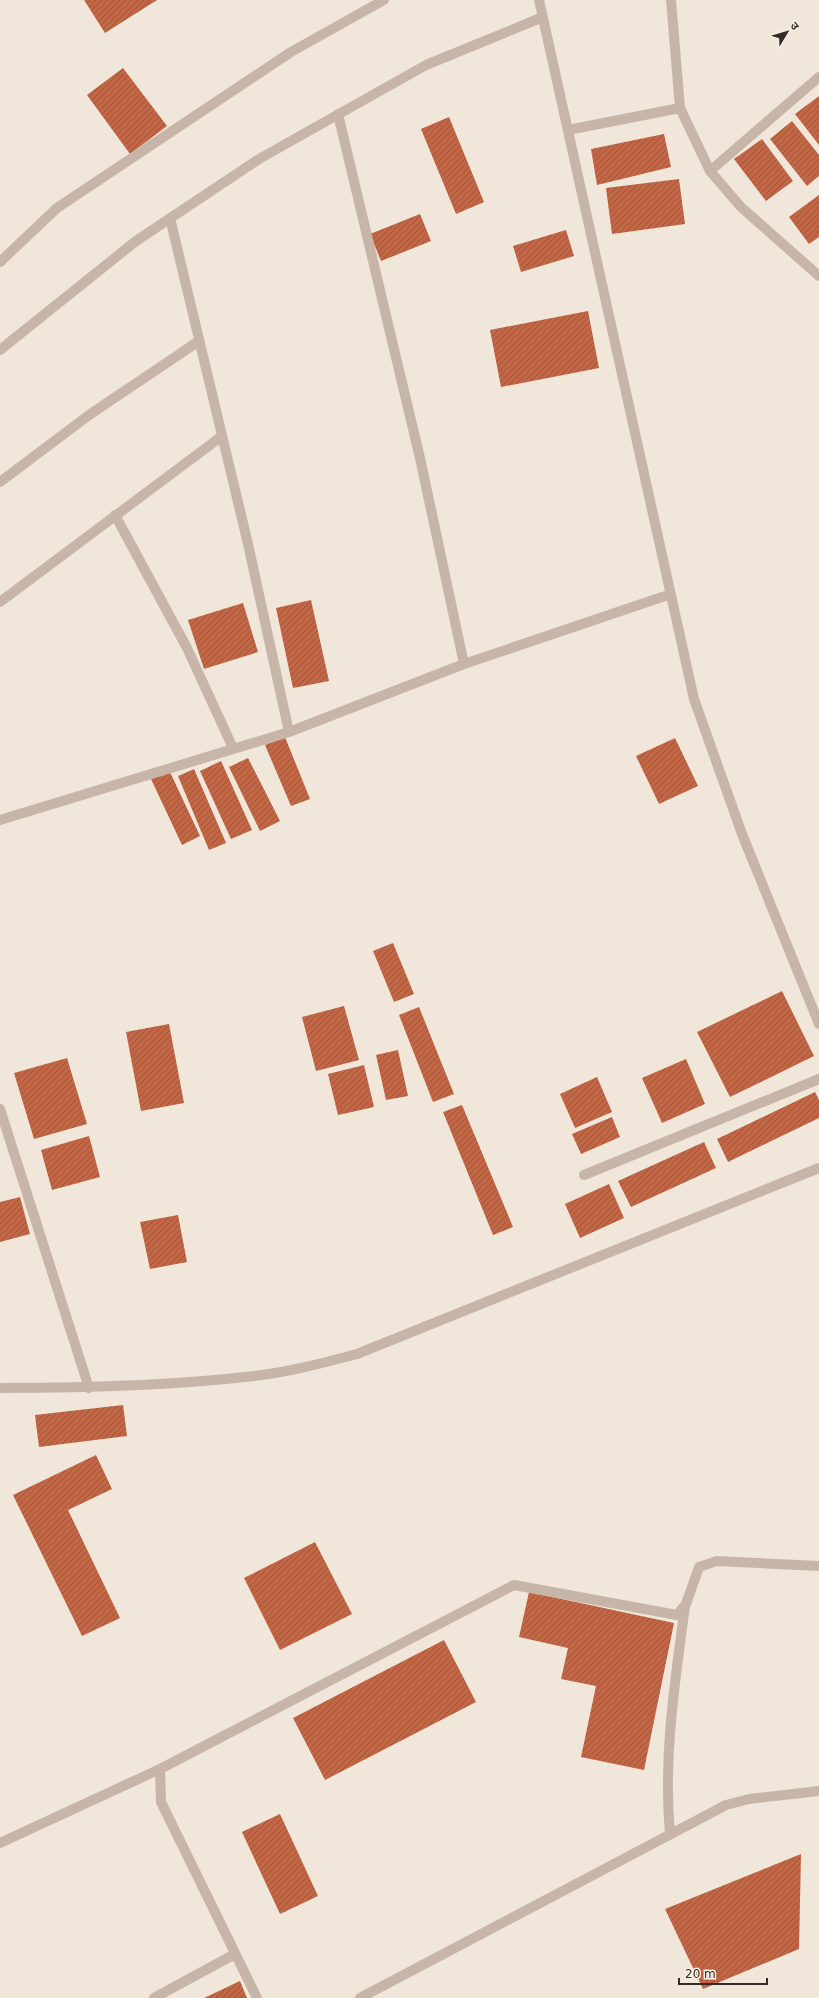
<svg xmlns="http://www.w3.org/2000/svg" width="819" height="1998" viewBox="0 0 819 1998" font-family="'DejaVu Sans','Noto Sans Devanagari',sans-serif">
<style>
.building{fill:url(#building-hatch)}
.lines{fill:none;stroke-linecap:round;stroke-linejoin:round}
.service{stroke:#c7b6a7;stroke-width:10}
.minor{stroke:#c7b6a7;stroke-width:10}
.tertiary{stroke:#c7b6a7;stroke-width:10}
</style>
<defs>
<pattern id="building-hatch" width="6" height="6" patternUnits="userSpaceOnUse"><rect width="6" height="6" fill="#c06748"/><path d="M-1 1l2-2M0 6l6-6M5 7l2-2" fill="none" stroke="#9d553c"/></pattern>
</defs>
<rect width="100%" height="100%" fill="#f0e6da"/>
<path class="building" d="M84,0h73l-52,33z
M123,68l44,58 -37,28 -43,-59z
M819,96v49l-24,-31z
M449,117l35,85 -28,12 -35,-85z
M792,121l27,34v21l-12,10 -37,-47z
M664,134l7,33 -74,18 -6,-36z
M762,139l31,42 -27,20 -32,-42z
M679,179l6,45 -73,10 -6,-46z
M819,195v42l-10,7 -20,-27z
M420,214l11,27 -50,20 -11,-27z
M566,230l8,26 -53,16 -8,-26z
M588,311l11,57 -98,19 -11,-57z
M311,600l18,81 -36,7 -17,-80z
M243,603l15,49 -54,17 -16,-49z
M285,737l25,62 -19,7 -26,-61z
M675,738l23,48 -39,18 -23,-48z
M248,758l32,63 -20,10 -31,-64z
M221,761l31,69 -21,9 -31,-68z
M194,769l32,74 -17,7 -31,-74z
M169,770l31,66 -18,9 -31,-66z
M393,943l21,51 -20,8 -21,-51z
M782,991l32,65 -84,41 -33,-65z
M344,1006l15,54 -43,11 -14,-54z
M419,1007l35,87 -21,8 -34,-87z
M169,1024l15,79 -43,8 -15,-79z
M398,1050l10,46 -22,4 -10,-45z
M67,1058l20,66 -53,15 -20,-66z
M686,1059l19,45 -43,19 -20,-45z
M364,1065l10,42 -36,8 -10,-41z
M597,1077l15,35 -37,16 -15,-34z
M815,1092l4,8v18l-91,44 -11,-23z
M462,1105l51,122 -20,8 -50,-123z
M612,1117l8,20 -39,17 -9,-20z
M89,1136l11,41 -48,13 -11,-40z
M704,1142l12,26 -85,39 -13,-26z
M609,1184l15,34 -44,20 -15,-34z
M20,1197l10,37 -30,8v-40z
M178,1215l9,47 -37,7 -10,-47z
M123,1405l4,31 -88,11 -4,-32z
M96,1455l16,34 -44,21 52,108 -38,18 -69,-141z
M315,1542l37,72 -72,36 -36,-72z
M529,1592l145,31 -30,147 -63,-13 15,-71 -35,-7 7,-31 -49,-11z
M444,1640l32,62 -151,78 -32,-62z
M280,1814l38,82 -38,18 -38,-82z
M801,1854l-2,95 -96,40 -38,-80z
M240,1981l7,17h-43z"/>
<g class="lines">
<path class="service" d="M0,1109l89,279"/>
<path class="minor" d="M539,0l155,699 48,135 77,190
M671,0l9,108 30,63 31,36 78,69
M338,114l82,344 44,206
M568,130l112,-22
M710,171l109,-94
M170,218l78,326 41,188
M0,262l57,-54 234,-156 93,-52
M0,350l136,-109 123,-82 167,-94 117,-48
M0,482l89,-67 110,-74
M115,515l72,133 46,100
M0,602l222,-166
M0,820l289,-88 175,-68 207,-70
M584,1175l235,-96
M670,1834c-7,-77 5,-153 15,-228
M0,1843l160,-74
M154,1998l81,-44
M257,1998l-96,-196 -1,-33 354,-184 163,30 9,-11 13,-37 18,-6 102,5
M360,1998l366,-193 23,-6 70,-8"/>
<path class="tertiary" d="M0,1388c85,0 170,-2 254,-12 35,-4 69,-13 103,-22l462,-186"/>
</g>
<g transform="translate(787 32) rotate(52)" stroke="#f8f0e6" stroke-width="3" paint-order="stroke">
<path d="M0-3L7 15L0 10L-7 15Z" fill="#342b27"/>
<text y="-6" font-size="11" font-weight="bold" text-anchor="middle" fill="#342b27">उ</text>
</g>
<path d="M679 1978v6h88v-6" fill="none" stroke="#342b27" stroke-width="2"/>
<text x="685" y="1978" font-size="12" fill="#342b27" stroke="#f8f0e6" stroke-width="3" paint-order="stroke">20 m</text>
</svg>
